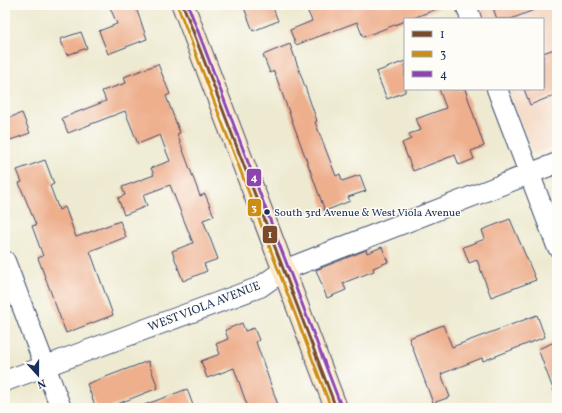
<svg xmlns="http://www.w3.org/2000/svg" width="562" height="413" viewBox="0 0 562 413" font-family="Vollkorn,serif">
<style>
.built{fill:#f3d4be}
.building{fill:#eeaf8d}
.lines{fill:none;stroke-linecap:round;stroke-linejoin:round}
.street-casing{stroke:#3b4b6f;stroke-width:22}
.secondary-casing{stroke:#3b4b6f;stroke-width:24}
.street{stroke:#fff;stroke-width:20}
.secondary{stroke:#fbe6c4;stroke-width:22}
.bus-1-casing{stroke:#fdfcf7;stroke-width:6}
.bus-2-casing{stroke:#fdfcf7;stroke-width:6}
.bus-3-casing{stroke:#fdfcf7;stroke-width:6}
.bus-1{stroke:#7a4b2a;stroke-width:3}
.bus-2{stroke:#cb8e13;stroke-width:3}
.bus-3{stroke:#8e44ad;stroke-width:3}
.bus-dot{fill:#1b2f5e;stroke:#fdfcf7;stroke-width:1.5}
.labels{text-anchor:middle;stroke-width:3;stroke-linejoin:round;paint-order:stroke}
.bus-label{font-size:11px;fill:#1b2f5e;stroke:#fdfcf7;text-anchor:start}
.street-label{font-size:12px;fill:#1b2f5e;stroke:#fdfcf7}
.line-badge{stroke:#fdfcf7;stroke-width:1.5}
.badge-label{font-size:11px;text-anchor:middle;font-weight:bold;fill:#fff}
</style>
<rect width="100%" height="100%" fill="#fdfcf7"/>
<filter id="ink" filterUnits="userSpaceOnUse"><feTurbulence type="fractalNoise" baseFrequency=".025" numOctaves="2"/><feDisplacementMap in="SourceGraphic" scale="8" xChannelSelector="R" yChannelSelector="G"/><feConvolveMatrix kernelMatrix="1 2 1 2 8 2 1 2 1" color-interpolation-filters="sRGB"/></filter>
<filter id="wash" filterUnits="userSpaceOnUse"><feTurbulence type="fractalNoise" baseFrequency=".012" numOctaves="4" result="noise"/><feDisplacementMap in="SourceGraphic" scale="16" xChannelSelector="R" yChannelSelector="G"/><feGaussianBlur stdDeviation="0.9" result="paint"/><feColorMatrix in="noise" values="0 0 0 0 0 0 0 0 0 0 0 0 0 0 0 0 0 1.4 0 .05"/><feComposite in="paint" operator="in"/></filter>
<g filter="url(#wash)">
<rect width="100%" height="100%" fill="#eeead1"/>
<path class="built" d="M476,5h81v140l-24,9 -25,-65h35v-70h-62z"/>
<g id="blocks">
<path class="building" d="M109,5h26l12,34 -39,15 -9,-23 18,-7z
M243,5h29l6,16 -25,10z
M305,5h139v1l-33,13h-6v2l-42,16 -6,-15 -61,23 -6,-15 22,-9z
M492,5h52v1l-33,13h-14z
M81,32l6,16 -20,7 -7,-16z
M290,44l27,77 -2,1 21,54 4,-2 2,7 18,-6 6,16 -18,6 2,4 -25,10 -51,-140 -4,2 -7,-18z
M557,48v46l-27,11 -6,-16h19v-36z
M405,61v31l-18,7 -11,-27z
M158,64l12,30 -4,2 14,37 -3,1 23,62 5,-2 9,22 -11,4 15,39 -14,5 3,7 -24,10 -11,-30 21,-8 -23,-58 -27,10 4,11 -23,9 -6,-17 7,-3 -3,-8 32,-12 -3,-7 19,-7 -10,-26 -22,9 -13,-33 -57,22 -6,-15 44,-17 -4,-10 24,-8 -2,-6z
M439,89h26l19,57 -13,5 3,8 -15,6 -4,-10 -42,16 -11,-28 9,-4 -2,-5 12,-4 -5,-11 30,-11z
M22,113l8,20 -25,9v-23z
M45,160l9,24 -4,2 9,24 6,-3 11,30 44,-16 6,16 -36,14 23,64 -47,18 -28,-75 5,-2 -11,-30 4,-1 -17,-42 3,-1 -5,-12z
M510,219l26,61 -45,17 -14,-37 -8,3 -6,-16 22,-8 -3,-9z
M382,247l6,15 -15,6 1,3 -31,12 3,7 -19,8 -11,-28 50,-20 1,3z
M537,315l8,22 -62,24 -1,-3 -41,16 9,23 -17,6 -24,-65 34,-13 9,22z
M242,323l3,8 9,-3 5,12 -3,2 23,66h-31l-14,-40 -27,10 -6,-17 19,-7 -4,-10 12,-5 -3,-9z
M557,341v56h-1l-18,-48z
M148,361l10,27 -51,20h-11l-9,-24z
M187,389l7,19h-55v-1z"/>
</g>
</g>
<g filter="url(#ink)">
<use href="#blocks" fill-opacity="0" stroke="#3b4b6f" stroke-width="1"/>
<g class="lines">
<g class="street-casing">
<path id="street" d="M466,5l5,14
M497,89l60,157
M5,261l56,147
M5,381l255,-94 24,-17 273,-107"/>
</g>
<g class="secondary-casing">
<path id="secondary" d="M183,5l153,403"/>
</g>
<use href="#street" class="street"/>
<use href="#secondary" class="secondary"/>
<g class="bus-1-casing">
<path id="bus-1" d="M183,5l153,403"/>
</g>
<g class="bus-2-casing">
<path id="bus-2" d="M178,7l153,401"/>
</g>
<g class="bus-3-casing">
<path id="bus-3" d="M188,5l153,401"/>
</g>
<use href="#bus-1" class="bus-1"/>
<use href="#bus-2" class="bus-2"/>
<use href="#bus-3" class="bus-3"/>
</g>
</g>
<circle class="bus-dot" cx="267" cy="212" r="3.5"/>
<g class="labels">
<g class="bus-label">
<text x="274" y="216">South 3rd Avenue &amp; West Viola Avenue</text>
</g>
<g class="street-label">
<text transform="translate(204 306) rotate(-21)" y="4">WEST VIOLA AVENUE</text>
</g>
</g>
<g class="line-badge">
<rect x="246" y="168" width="16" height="19" rx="4" fill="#8e44ad"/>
<rect x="247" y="198" width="15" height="19" rx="4" fill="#cb8e13"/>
<rect x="262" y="225" width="16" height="19" rx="4" fill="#7a4b2a"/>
</g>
<g class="badge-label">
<text x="254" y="181">4</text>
<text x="254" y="211">3</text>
<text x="270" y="238">1</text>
</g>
<rect width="562" height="413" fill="none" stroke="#fdfcf7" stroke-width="20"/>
<rect x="404" y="18" width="140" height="72" fill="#fdfcf7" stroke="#a3aaba"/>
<rect x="412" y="31" width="20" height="6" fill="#7a4b2a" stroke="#a3aaba"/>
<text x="440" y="38" font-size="12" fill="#1b2f5e">1</text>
<rect x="412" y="51" width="20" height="6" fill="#cb8e13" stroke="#a3aaba"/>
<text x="440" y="58" font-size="12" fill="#1b2f5e">3</text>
<rect x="412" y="71" width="20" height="6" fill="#8e44ad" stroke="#a3aaba"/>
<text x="440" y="78" font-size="12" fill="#1b2f5e">4</text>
<g transform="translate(38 375) rotate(159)" stroke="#fdfcf7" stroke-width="3" paint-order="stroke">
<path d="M0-3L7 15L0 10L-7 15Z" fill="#1b2f5e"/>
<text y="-6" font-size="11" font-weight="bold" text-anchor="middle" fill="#1b2f5e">N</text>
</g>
</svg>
